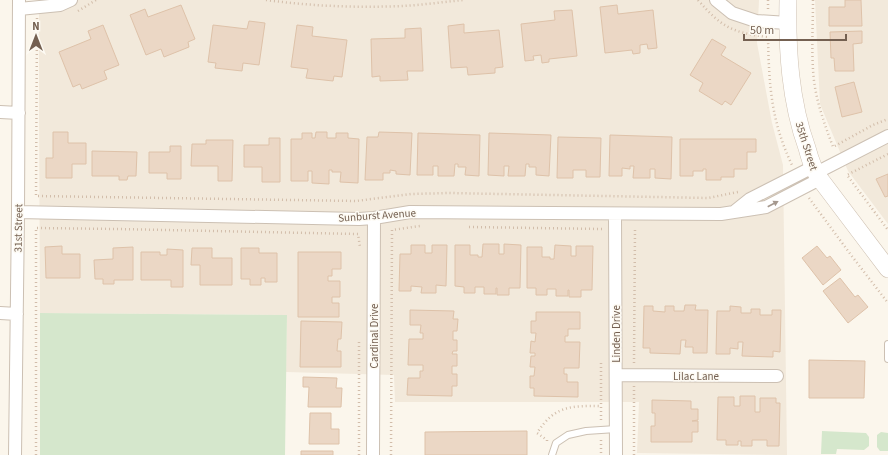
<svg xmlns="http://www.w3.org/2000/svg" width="888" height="455" viewBox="0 0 888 455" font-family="'Source Sans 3',sans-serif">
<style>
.residential{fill:#f2e9db}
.green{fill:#d5e7cc}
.building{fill:#ebd7c5;stroke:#dec2a9}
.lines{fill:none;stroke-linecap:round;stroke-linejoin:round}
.lane-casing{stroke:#ccc0b3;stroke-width:8}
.street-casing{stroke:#ccc0b3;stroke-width:14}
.secondary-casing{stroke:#cec0b1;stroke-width:18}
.path{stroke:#d2bdaa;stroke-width:2.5;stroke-dasharray:1 3;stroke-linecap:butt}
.lane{stroke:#fff;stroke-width:6}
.street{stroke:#fff;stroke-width:12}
.secondary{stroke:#fff;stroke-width:17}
.oneway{fill:#a5988e}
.labels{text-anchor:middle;stroke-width:3;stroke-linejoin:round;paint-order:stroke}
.street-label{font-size:11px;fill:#746051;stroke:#fdfaf3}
</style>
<rect width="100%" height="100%" fill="#fbf6ec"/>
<path class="residential" d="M39,0h720l-2,43 15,80 11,42 4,290 -150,-2 2,-51h-244l-1,-27 -108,-3 1,-57 -247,-2 -1,-200z
M815,0h73v224l-40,-53 -28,-67z"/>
<path class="green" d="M40,313l247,2 -2,140h-245z
M822,431l44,2 3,4v9l-5,4 -27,-1 -1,5h-15z
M881,432l7,1v18h-8l-3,-4v-12z"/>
<path class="building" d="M845,0h16l1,26h-33v-19h16z
M181,5l14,34 -7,3 1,5 -25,10 -3,-8 -15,6 -16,-40 15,-6 3,8z
M617,5l1,9 35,-4 4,38 -9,1 -1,-5 -7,1v8l-7,1 -1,-4 -27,3 -5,-46z
M572,10l5,46 -28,3v3l-7,1 -1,-8 -8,1 1,4 -9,1 -4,-37 34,-4 -1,-9z
M249,21l16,2 -6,42 -16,-2 -1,8 -27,-3 1,-5 -8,-1 5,-37 34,4z
M464,24v9l35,-3 4,37 -8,1v5l-27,2 -1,-8 -16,1 -3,-42z
M103,25l16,40 -15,6 3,8 -25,10 -2,-5 -7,3 -14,-35 32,-13 -3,-8z
M297,25l16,2 -1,9 35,4 -5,37 -8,-1 -1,5 -27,-3 2,-9 -17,-2z
M421,28l2,43h-16l1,9 -28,1v-5l-8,1 -1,-38 34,-1v-9z
M862,31v12l-9,1 1,27h-19l-1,-13h-3l-1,-26z
M712,39l14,8 -5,8 30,18 -20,32 -6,-4 -3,4 -23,-14 4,-8 -13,-8z
M854,82l8,30 -20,5 -7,-30z
M53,132h15v11h18v21h-14v14h-26v-20h7z
M316,132h11v6h9v-5h12v5l11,1 -1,44 -18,-1 1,-10h-9v-2h-3v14l-17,-1v-12h-4v10h-17v-42h11v-6h10v5h3z
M379,132l33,1 -2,42 -14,-1v-3l-6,-1v3h-7v7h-18l2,-43h11z
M418,133l62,2 -1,41 -14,-1 1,-8h-8v-3h-3l-1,12h-16v-10h-5v9h-16z
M489,133l62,2 -2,41 -13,-1v-8h-7v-3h-3l-1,12h-17l1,-10h-5v10l-16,-1z
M610,135l62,2 -1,42 -16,-1v-9h-5v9h-17l1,-12h-4v3l-8,-1v8h-13z
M558,137l43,1 -1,39h-14v-7h-13v8h-16z
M269,138h11v44h-18v-15h-18v-22h25z
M680,139h76v13h-9v17h-13v8h-13v3h-15v-11h-3v2h-10v5h-13z
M206,140h27l-1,41h-14v-15h-27l1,-22h14z
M170,146h11v33h-14v-6h-18v-21h21z
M92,151l45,1 -1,24h-8l-1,4h-8v-4h-27z
M888,174v22l-3,1 -9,-18z
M483,244h16v10h5v-10l17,1 -1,43h-11v7h-12v-7h-1v6h-12v-7h-9v6h-11v-6l-9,-1v-41h15v10h8v2h4z
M411,245h14v8h7v-8h15l-1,41 -10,-1v8h-15l1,-6 -11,-1v5h-12l1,-37h11z
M555,245l16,1v10h5v-10h17l-1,44h-11v7h-12v-7h-1v6h-12v-7h-9v6h-11v-7h-9v-41h15v10h8v2h4z
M62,246v8h18v24h-34l-1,-31z
M817,246l10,12 3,-2 11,14 -18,15 -21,-27z
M133,247v33h-19v4h-11v-5h-8l-1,-19 19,-1v-11z
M192,248h20v10h20v27h-32v-20h-9z
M241,248h18v5h18v29h-12v-4h-4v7h-11v-6h-9z
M167,249l16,1v37h-12v-7h-30v-28h19v3h7z
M298,252h43v17h-9v7h-4v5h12v16h-8v6h7v14h-41z
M840,278l15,19 3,-2 10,12 -20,16 -25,-32z
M685,305h11l-1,5h13l-1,43h-14v-6h-8l1,-7h-5l-1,14 -30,-1v-5h-7l1,-42h9v5l12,1v-6h9v5h10z
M730,306l11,1v6h10v-4h9v6h12v-5h9l-1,42 -7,-1v6l-31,-1 1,-14h-5v7l-8,-1v6h-14l1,-43h13z
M410,310l44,1 -1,8h5l-1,12h-4v9h4v11h-4l-1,3h5v12h-5v8h5v12h-5v10l-45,-1 1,-17h12v-7h3v-6h-15l1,-26h14v-6h-3l1,-8h-11z
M536,312h44v17h-12v7h-3v6h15l-1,26h-15v6h3v8h11v15l-44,-1v-8h-4v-12h4l1,-9h-5l1,-11h4v-3h-5l1,-12 4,1 1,-9h-5v-12h5z
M301,321l41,1 -1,17h-3l-1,12h4v16h-41z
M809,360l56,1 -1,37h-55z
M303,377l34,1 -1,10h6l-1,19h-33l1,-20h-6z
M740,396h15v16h5v-14h16v5h4l-1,43h-12v-6h-15v6h-11v-5h-3v4h-12v-5h-9l1,-43h16v9h6z
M652,400l39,1v8h7v11l-6,1h6v11h-6v10h-41v-16h4v-13h-3z
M310,413h21v16h8v15h-30z
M527,431v24h-102v-23z
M301,451h32v4h-32z"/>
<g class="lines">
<g class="lane-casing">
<path id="lane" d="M888,344v15
M552,455l4,-12 12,-8 18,-4 30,-2"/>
</g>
<g class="street-casing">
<path id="street" d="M716,0l16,13 24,8 32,2
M19,9l41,-4 11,-5
M0,112l19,1
M816,173l72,-37
M735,211l15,-12 63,-32
M18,212l341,7 15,-1 36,-6 311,2 45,-7 54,-28
M615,214l1,241
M0,313l17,1
M616,375l161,1
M15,455l3,-243 1,-212
M373,455l1,-237"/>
</g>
<g class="secondary-casing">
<path id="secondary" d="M788,0c-1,50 2,101 19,148 3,11 6,22 13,31l68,90"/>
</g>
<path class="path" d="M266,0c45,6 90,8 136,6 20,-1 41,-4 61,-6
M698,0c23,27 35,33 70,37 1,48 3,84 24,128
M813,0c0,27 -2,54 1,81 3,23 11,44 19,66l40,-22 15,-6
M768,9v-9
M78,11l18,-11
M37,18l-1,178 320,5 55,-7 38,-1 259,5 30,-6
M888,154l-41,21 41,55
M809,198l42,57 37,48
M469,227l133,2v2
M634,363l1,-134
M634,386v69
M601,420v-60
M601,440v15
M547,441v-1l-10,-7c18,-28 34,-27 64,-27
M36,455v-227l80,1 242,5 2,13
M359,455v-113
M391,455l1,-225 28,-4"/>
<use href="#lane" class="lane"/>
<use href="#street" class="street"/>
<use href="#secondary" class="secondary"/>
</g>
<defs><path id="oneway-solid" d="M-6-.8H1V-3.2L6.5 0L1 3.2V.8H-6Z"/></defs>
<use class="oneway" href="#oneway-solid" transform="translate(773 204) rotate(-28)"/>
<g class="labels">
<g class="street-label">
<text transform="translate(807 146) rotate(72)" y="4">35th Street</text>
<text transform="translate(377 215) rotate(-4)" y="4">Sunburst Avenue</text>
<text transform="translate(18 228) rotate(-89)" y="4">31st Street</text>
<text transform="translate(616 334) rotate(-90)" y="4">Linden Drive</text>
<text transform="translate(374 336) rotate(-90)" y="4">Cardinal Drive</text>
<text x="696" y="380">Lilac Lane</text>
</g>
</g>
<g transform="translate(36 36)" stroke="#fdfaf3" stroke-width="3" paint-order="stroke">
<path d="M0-3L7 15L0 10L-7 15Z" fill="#746051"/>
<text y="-6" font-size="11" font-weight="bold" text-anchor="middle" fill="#746051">N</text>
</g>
<path d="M744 34v6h102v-6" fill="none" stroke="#746051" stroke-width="2"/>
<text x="750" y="34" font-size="12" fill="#746051" stroke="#fdfaf3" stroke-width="3" paint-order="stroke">50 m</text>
</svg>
